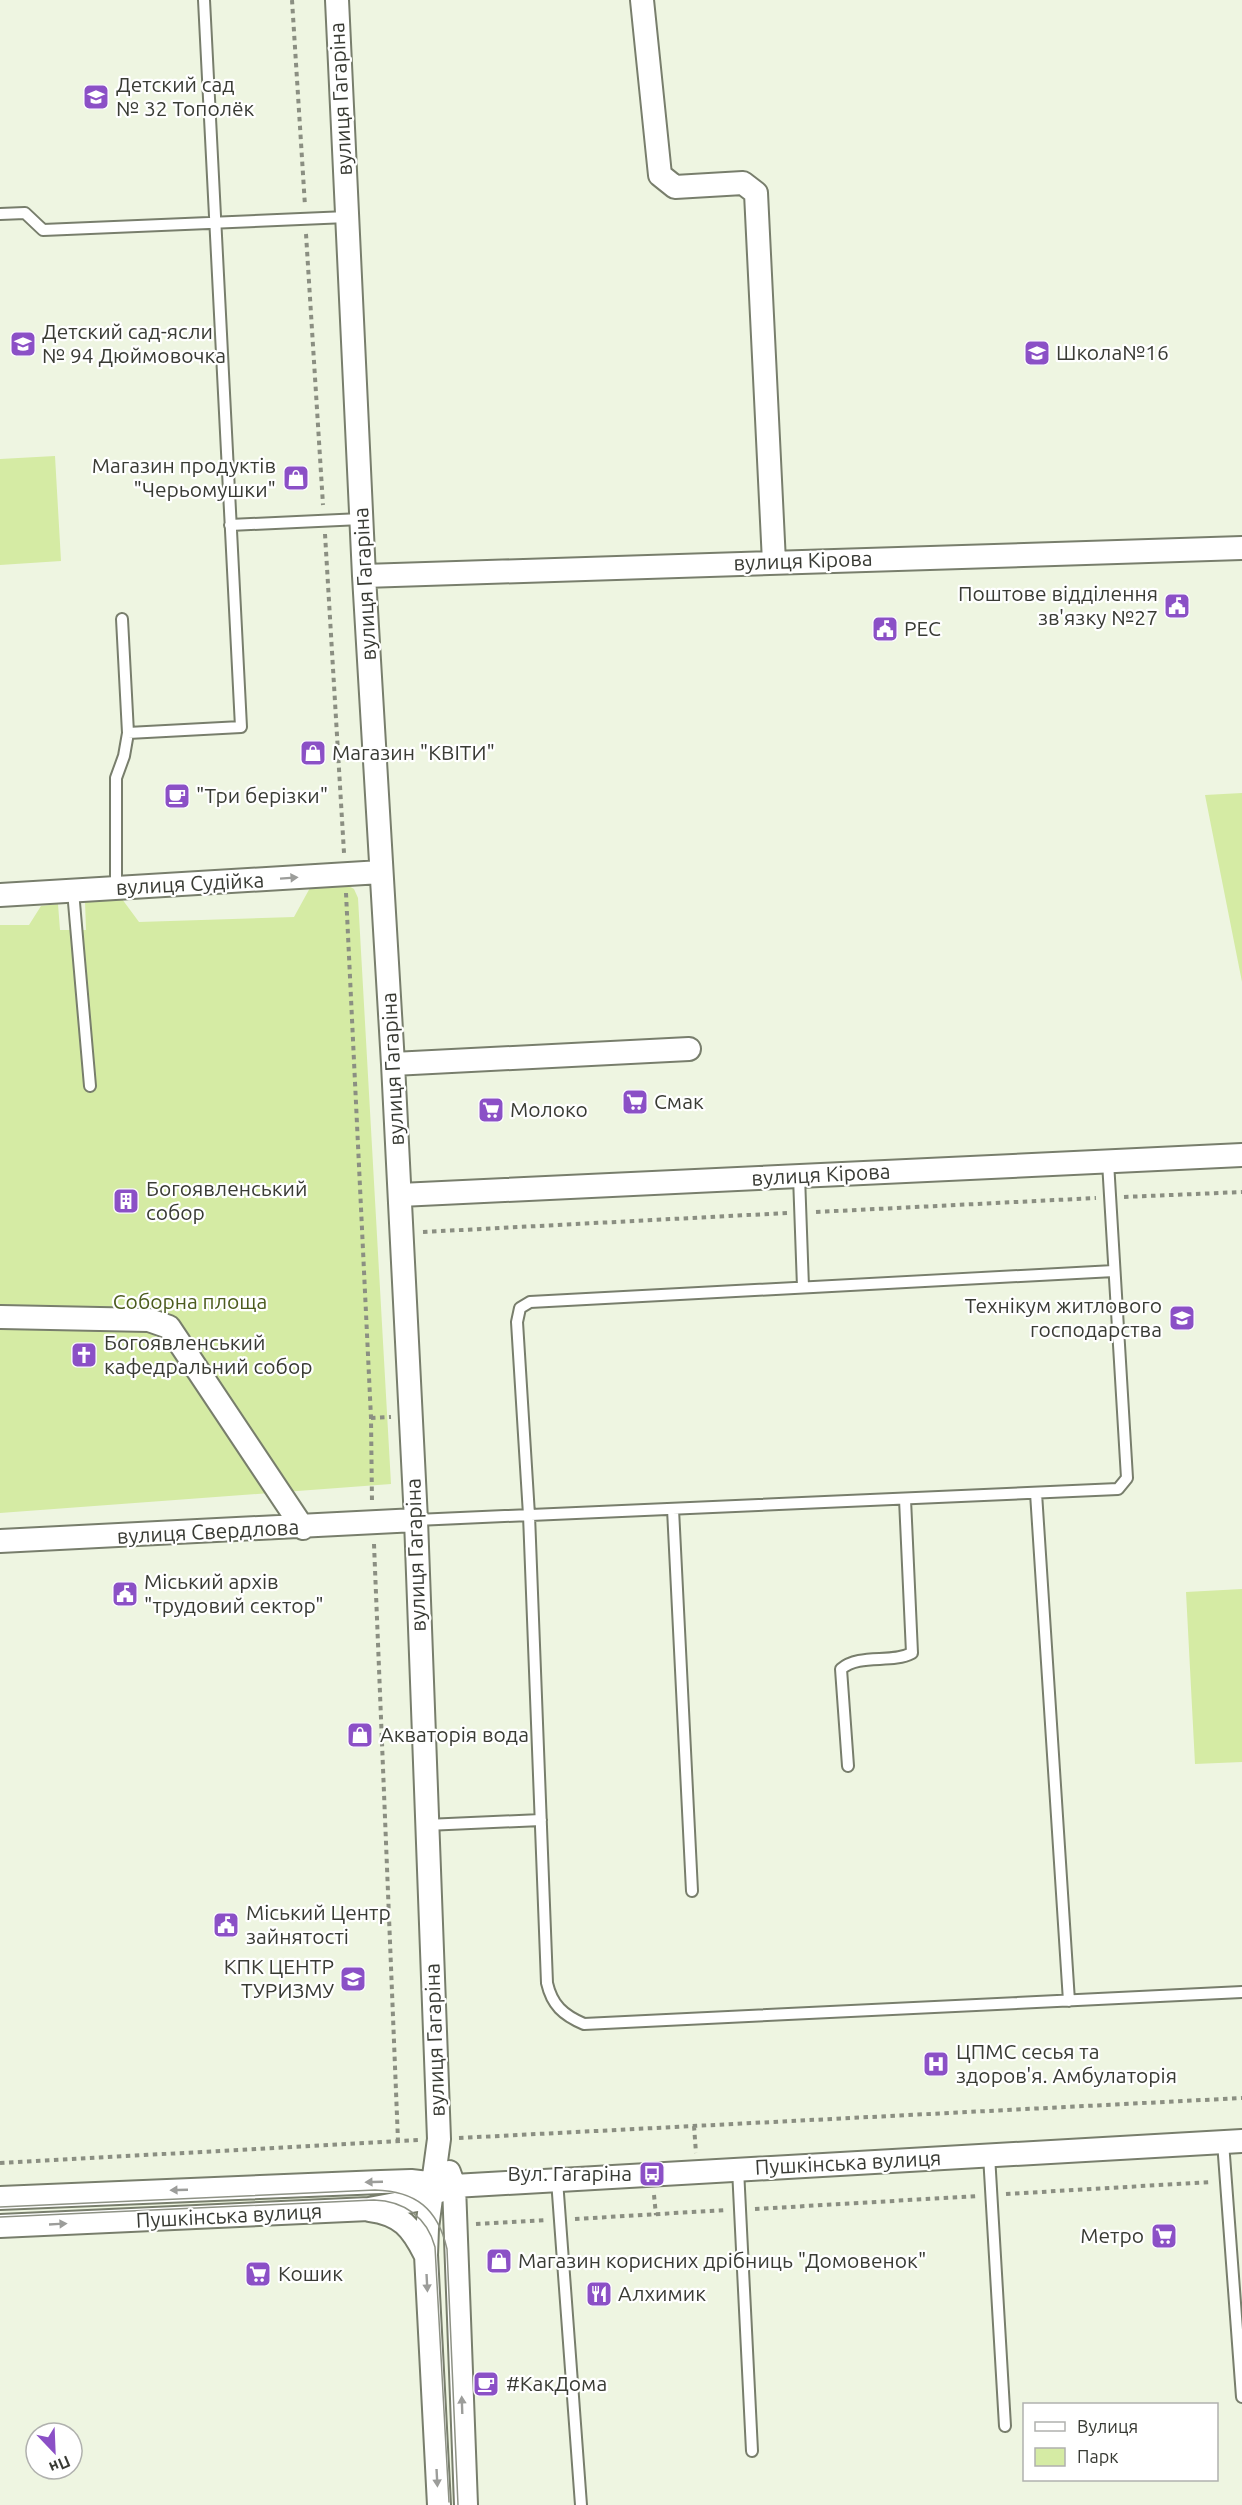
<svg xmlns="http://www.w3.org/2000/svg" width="1242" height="2505" viewBox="0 0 1242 2505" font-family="Ubuntu,sans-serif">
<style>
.green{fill:#d5eba4}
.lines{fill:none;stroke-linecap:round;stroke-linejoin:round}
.lane-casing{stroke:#787e6c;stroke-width:14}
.street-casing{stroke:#787e6c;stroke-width:26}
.path{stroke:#8b8f82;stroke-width:4;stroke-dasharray:4.5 4.5;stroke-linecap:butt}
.lane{stroke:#fff;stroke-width:10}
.street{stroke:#fff;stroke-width:22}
.tram{stroke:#8e9285;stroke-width:1.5}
.oneway{fill:#9c9d9a}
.labels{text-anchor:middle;stroke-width:4.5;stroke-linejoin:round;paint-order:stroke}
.poi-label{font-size:21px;fill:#393b34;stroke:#fff;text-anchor:start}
.street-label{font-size:21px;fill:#393b34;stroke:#fff}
.park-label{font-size:21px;fill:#4c5c1f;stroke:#fff}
</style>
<rect width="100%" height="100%" fill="#eef5e1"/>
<path class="green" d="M55,456l6,105 -61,4v-106z
M1242,793v189l-37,-187z
M347,885l7,4 4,9 33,586 -391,29v-588h29l12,-19 17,-2 2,26h26l-1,-29 37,-2 17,23 155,-5 17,-31z
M1242,1589v173l-47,2 -9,-172z"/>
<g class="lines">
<g class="lane-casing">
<path id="lane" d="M0,214l25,-1 18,17 304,-13
M230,525l131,-6
M122,619l6,114
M116,888v-110l8,-22 4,-23 113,-6 -37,-727
M73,891l17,195
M799,1176l4,111
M1114,1271l-584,31 -10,6 -3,14 12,193 18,468c5,22 16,32 37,41l658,-32
M1036,1493l33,508
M673,1509l19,382
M416,1520l702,-31 9,-11 -19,-316
M848,1766l-7,-97c19,-16 50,-5 71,-16l-7,-154
M426,1825l115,-5
M1223,2142l19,255
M989,2155l16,271
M738,2169l14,282
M557,2180l24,325"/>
</g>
<g class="street-casing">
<path id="street" d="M337,0l27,576 29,488 23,456 23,619 -12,89 -1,27 13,250
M642,0l18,175 15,12 68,-4 13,10 18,369
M364,576l878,-28
M0,895l381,-23
M393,1064l296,-15
M400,1195l842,-40
M1,1317l148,3 20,7 134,201
M0,1541l416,-21
M449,2172l5,14 12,319
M0,2198l381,-16 30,-1 43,5 788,-45
M370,2210c31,4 42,18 55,44
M0,2226l369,-17 48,-9 27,-11"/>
</g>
<path class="path" d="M292,0l13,206
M306,234l17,271
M325,534l19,319
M346,893l25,525 1,85
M1124,1197l118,-5
M816,1212l280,-14
M423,1232l364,-19
M371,1418l20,-1
M374,1544l24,597
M694,2126l2,27
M459,2138l783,-40
M0,2163l419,-23
M1006,2194l205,-12
M654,2195l2,20
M755,2209l223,-13
M575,2219l151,-9
M476,2224l70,-4"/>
<use href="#lane" class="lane"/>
<use href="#street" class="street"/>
<path class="tram" d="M0,2207l375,-17c41,1 63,19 72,59l11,256
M0,2217l374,-17c30,1 53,17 61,47l14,255"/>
</g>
<defs><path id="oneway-solid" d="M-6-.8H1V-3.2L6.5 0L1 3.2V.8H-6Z" transform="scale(1.5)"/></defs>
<g class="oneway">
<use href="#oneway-solid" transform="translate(289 878) rotate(-4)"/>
<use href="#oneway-solid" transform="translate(374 2182) rotate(178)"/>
<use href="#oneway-solid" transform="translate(179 2190) rotate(178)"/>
<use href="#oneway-solid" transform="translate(58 2224) rotate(-3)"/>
<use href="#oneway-solid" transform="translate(427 2283) rotate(87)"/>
<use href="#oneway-solid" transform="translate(462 2405) rotate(-92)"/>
<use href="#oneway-solid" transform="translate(437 2478) rotate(87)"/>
</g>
<defs>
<g id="school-square" transform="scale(1.35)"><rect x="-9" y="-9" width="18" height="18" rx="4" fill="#8b50c6" stroke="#fff"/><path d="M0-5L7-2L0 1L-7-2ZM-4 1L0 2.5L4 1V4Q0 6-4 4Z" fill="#fff"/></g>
<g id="shop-square" transform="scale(1.35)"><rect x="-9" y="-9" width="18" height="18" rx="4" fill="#8b50c6" stroke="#fff"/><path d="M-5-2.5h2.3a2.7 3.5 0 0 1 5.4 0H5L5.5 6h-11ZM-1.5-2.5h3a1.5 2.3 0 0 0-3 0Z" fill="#fff"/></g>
<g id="civic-square" transform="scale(1.35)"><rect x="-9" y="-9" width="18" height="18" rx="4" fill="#8b50c6" stroke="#fff"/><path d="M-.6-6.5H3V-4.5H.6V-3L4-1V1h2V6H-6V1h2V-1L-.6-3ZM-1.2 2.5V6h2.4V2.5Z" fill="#fff"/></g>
<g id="cafe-square" transform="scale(1.35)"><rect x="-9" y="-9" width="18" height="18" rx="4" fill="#8b50c6" stroke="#fff"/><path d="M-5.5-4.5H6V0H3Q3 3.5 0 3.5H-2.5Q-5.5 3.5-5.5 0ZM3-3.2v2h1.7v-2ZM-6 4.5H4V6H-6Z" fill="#fff"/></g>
<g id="supermarket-square" transform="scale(1.35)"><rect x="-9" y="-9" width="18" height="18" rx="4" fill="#8b50c6" stroke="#fff"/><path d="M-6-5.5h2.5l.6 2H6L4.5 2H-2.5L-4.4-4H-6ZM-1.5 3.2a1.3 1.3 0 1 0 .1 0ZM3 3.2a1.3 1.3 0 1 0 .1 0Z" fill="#fff"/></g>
<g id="building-square" transform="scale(1.35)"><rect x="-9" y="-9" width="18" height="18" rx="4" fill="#8b50c6" stroke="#fff"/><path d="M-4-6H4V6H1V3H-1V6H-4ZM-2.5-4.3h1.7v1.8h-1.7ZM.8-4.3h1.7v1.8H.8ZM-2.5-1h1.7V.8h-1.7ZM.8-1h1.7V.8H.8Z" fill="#fff"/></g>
<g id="university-square" transform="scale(1.35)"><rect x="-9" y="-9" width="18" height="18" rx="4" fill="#8b50c6" stroke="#fff"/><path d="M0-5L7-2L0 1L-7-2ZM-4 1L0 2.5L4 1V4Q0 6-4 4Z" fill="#fff"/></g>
<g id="church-square" transform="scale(1.35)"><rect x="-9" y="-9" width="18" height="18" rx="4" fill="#8b50c6" stroke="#fff"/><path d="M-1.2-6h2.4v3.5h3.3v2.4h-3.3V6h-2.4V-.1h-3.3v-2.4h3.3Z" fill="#fff"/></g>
<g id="hospital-square" transform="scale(1.35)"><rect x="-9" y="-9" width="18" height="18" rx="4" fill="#8b50c6" stroke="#fff"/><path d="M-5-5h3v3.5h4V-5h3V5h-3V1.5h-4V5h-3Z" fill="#fff"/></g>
<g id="bus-square" transform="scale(1.35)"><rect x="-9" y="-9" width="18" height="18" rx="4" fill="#8b50c6" stroke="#fff"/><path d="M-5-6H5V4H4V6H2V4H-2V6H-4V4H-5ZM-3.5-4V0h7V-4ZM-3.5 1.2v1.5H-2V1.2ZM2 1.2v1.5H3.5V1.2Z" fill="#fff"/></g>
<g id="restaurant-square" transform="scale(1.35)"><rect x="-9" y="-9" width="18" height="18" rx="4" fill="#8b50c6" stroke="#fff"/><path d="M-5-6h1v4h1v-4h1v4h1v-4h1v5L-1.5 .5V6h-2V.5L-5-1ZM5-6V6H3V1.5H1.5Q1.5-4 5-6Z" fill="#fff"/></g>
</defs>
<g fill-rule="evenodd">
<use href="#school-square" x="96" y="97"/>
<use href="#school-square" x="23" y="344"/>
<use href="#school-square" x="1037" y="353"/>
<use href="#shop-square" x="296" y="478"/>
<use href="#civic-square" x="1177" y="606"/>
<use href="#civic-square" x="885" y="629"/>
<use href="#shop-square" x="313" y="753"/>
<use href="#cafe-square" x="177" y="796"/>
<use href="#supermarket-square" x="635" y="1102"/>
<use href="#supermarket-square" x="491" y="1110"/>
<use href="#building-square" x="126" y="1201"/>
<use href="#university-square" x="1182" y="1318"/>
<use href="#church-square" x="84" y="1355"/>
<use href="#civic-square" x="125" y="1594"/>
<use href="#shop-square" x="360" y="1735"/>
<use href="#civic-square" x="226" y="1925"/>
<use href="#school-square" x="353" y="1979"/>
<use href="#hospital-square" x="936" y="2064"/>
<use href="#bus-square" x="652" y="2174"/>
<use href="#supermarket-square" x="1164" y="2236"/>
<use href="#shop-square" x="499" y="2261"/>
<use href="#supermarket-square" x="258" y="2274"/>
<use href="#restaurant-square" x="599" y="2294"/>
<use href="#cafe-square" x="486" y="2384"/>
</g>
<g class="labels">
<g class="poi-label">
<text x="116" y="92">Детский сад<tspan x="116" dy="24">№ 32 Тополёк</tspan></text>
<text x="42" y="339">Детский сад-ясли<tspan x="42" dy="24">№ 94 Дюймовочка</tspan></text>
<text x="1056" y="360">Школа№16</text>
<text x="276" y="473" text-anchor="end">Магазин продуктів<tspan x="276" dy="24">"Черьомушки"</tspan></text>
<text x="1158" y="601" text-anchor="end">Поштове відділення<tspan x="1158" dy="24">зв'язку №27</tspan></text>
<text x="904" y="636">РЕС</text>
<text x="332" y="760">Магазин "КВІТИ"</text>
<text x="196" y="803">"Три берізки"</text>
<text x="654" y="1109">Смак</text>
<text x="510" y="1117">Молоко</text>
<text x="146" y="1196">Богоявленський<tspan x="146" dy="24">собор</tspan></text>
<text x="1162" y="1313" text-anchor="end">Технікум житлового<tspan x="1162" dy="24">господарства</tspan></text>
<text x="104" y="1350">Богоявленський<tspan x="104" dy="24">кафедральний собор</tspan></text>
<text x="144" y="1589">Міський архів<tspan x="144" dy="24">"трудовий сектор"</tspan></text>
<text x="380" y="1742">Акваторія вода</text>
<text x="246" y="1920">Міський Центр<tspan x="246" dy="24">зайнятості</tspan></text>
<text x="334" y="1974" text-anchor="end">КПК ЦЕНТР<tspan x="334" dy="24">ТУРИЗМУ</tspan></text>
<text x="956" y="2059">ЦПМС сесья та<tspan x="956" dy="24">здоров'я. Амбулаторія</tspan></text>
<text x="632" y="2181" text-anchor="end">Вул. Гагаріна</text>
<text x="1144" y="2243" text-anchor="end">Метро</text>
<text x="518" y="2268">Магазин корисних дрібниць "Домовенок"</text>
<text x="278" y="2281">Кошик</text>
<text x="618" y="2301">Алхимик</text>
<text x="506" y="2391">#КакДома</text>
</g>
<g class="street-label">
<text transform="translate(341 99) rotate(-93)" y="7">вулиця Гагаріна</text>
<text transform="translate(803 561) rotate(-2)" y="7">вулиця Кірова</text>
<text transform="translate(365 584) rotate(-93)" y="7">вулиця Гагаріна</text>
<text transform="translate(190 884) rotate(-3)" y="7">вулиця Судійка</text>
<text transform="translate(393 1069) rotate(-93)" y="7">вулиця Гагаріна</text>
<text transform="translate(821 1175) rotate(-3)" y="7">вулиця Кірова</text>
<text transform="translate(208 1532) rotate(-3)" y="7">вулиця Свердлова</text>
<text transform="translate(416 1555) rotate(-92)" y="7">вулиця Гагаріна</text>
<text transform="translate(435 2040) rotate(-92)" y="7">вулиця Гагаріна</text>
<text transform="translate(848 2163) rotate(-3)" y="7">Пушкінська вулиця</text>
<text transform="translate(229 2216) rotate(-3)" y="7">Пушкінська вулиця</text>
</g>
<g class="park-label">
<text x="190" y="1309">Соборна площа</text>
</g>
</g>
<rect x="1023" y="2403" width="195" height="78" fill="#ffffff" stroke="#b0b1ae" stroke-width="1.5"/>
<rect x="1035" y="2422" width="30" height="9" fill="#ffffff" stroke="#b0b1ae" stroke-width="1.5"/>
<text x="1077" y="2433" font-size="18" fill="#393b34">Вулиця</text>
<rect x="1035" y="2448" width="30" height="18" fill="#d5eba4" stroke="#b0b1ae" stroke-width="1.5"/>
<text x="1077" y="2463" font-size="18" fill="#393b34">Парк</text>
<g transform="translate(54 2451) rotate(157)"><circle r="28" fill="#ffffff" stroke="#b0b1ae" stroke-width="1.5"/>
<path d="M0-4.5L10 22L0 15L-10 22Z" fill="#8b50c6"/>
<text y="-9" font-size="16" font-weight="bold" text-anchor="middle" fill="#393b34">Пн</text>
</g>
</svg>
